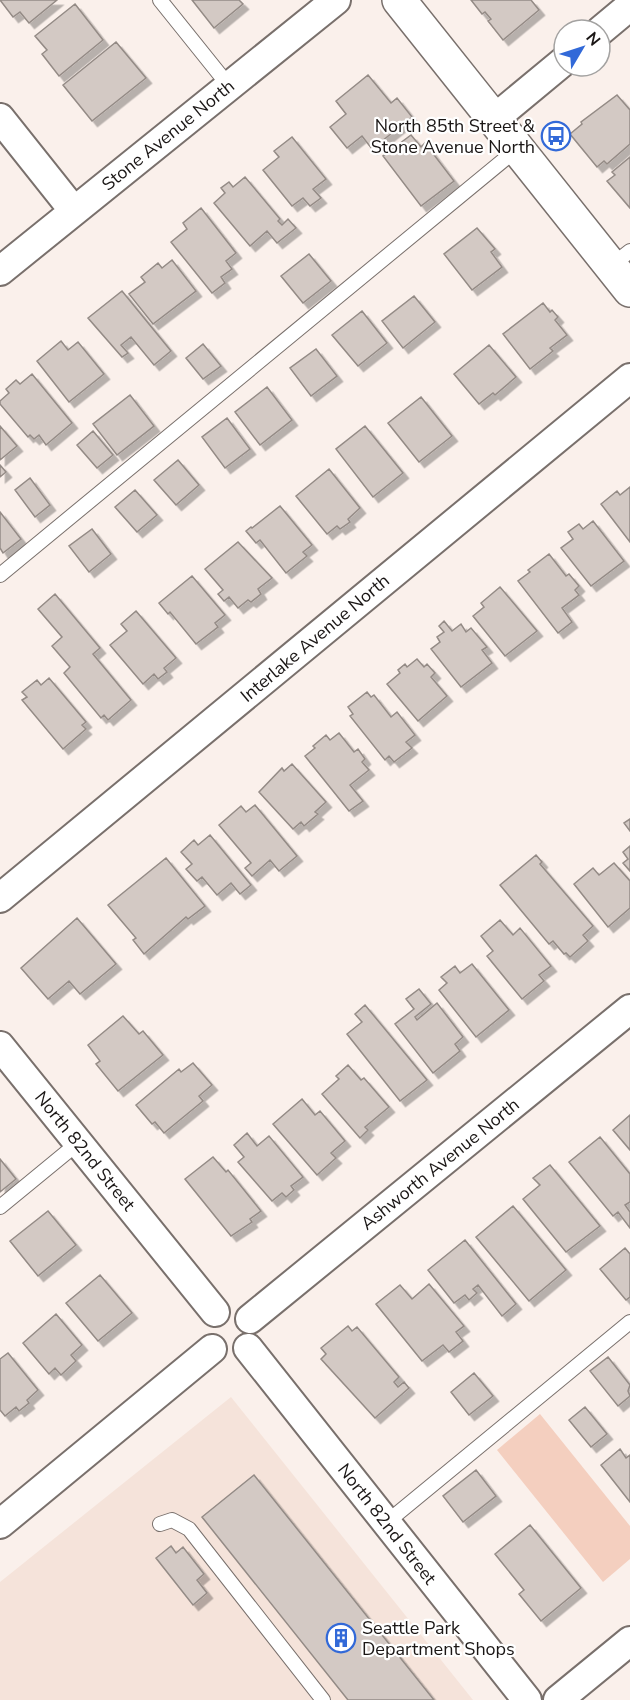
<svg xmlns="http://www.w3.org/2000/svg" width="630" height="1700" viewBox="0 0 630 1700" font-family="'Nunito Sans',sans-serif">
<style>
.built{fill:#f5e3da}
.green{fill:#f4cfbf}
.building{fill:#d3c9c4;stroke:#948b86;stroke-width:1.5;filter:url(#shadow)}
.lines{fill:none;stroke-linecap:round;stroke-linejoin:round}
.lane-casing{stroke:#79706c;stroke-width:16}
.street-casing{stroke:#79706c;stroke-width:32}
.secondary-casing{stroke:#79706c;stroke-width:36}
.lane{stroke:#fff;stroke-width:14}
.street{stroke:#fff;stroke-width:28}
.secondary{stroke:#fff;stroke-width:33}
.labels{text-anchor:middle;stroke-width:4.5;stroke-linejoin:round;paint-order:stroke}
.poi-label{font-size:18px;fill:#1a1615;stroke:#fff;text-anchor:end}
.street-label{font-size:18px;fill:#1a1615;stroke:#fff}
</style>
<defs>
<filter id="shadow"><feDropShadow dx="5.5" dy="5.5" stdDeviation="0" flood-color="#0004"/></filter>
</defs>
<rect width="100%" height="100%" fill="#faf0eb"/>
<path class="built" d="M231,1397l242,303h-473v-118z"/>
<path class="green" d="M540,1414l90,112v33l-27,23 -106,-132z"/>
<path class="building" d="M0,0h57l-28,23 -9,-11 -7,5z
M192,0h47l4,4 -29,24z
M471,0h60l8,10 -36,30 -15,-19 3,-2 -6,-7 -3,2z
M75,4l28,36 -44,36 -17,-22 5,-4 -12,-14z
M116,42l30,36 -54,43 -29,-36z
M368,75l23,28 6,-5 15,19 -40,32 -10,-13 -15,12 -17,-21 16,-13 -10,-13z
M617,95l13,15v34l-23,20 -3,-3 -7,6 -27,-33 12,-10 -1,-2z
M411,135l10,12 4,-4 29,38 -33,25 -38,-50z
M292,137l34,42 -13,10 8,9 -11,8 -7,-8 -11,8 -29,-36 16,-13 -5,-6z
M630,157v51l-23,-27 8,-6 -3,-3z
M245,177l35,42 -2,2 4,4 6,-6 8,9 -19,15 -10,-12 -17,15 -36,-43 11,-10 -4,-5 8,-6 4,5z
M201,208l35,45 -10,8 6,8 -11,8 4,6 -13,10 -41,-51 16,-13 -4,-6z
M477,228l18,21 -4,3 11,15 -30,23 -28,-36z
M309,254l22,27 -28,22 -22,-27z
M172,260l24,31 -43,33 -24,-30 16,-12 -4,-5 17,-14 4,5z
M122,291l49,60 -17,14 -23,-28 -10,8 7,8 -6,4 -34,-39z
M414,296l21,26 -32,26 -21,-27z
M543,303l7,9 2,-2 6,7 -3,3 12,15 -17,13 3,3 -23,18 -27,-35z
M362,311l25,32 -29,23 -26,-31z
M61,341l7,9 10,-8 26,32 -35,28 -32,-41z
M203,344l18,22 -18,13 -17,-21z
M489,345l27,32 -21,18 -2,-2 -14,11 -25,-30z
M316,349l21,27 -26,20 -21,-28z
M32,374l40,49 -26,22 -7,-10 -5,4 -4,-4 -2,2 -28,-33v-3l9,-8 -3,-4 10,-9 4,4z
M267,387l25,33 -32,25 -25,-33z
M130,395l24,31 -37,29 -24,-31z
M421,397l31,39 -33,26 -31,-39z
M227,418l23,31 -25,19 -23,-31z
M0,426l17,20 -17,14z
M365,426l38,47 -30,24 -37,-48z
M93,431l20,24 -16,13 -20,-23z
M178,460l21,25 -23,20 -22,-25z
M0,465l6,7 -6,5z
M329,469l31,39 -12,11 2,3 -10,7 -3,-3 -10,8 -31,-38z
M30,478l20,27 -15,12 -20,-27z
M630,487v55l-29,-38 16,-13 3,4z
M135,490l22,25 -20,17 -22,-25z
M280,506l32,39 -9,7 4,4 -21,17 -26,-33 -4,3 -10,-12 5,-4 1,1z
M0,512l21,27 -18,14 -3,-5z
M593,521l31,40 -33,25 -30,-38 12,-9 -5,-7 11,-8 4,5z
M92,529l19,25 -22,18 -20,-26z
M238,542l34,36 -14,11 3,5 -10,8 -3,-2 -10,8 -9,-11 -5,4 -6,-7 5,-4 -18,-21z
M549,554l17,22 3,-2 10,12 -4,4 4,5 -17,13 10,14 -14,11 -40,-52 12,-9 -2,-2z
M192,576l33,39 -10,8 3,4 -22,17 -26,-32 -2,2 -9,-11z
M500,587l37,44 -32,25 -32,-40 11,-9 -3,-4z
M55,594l45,54 -7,6 38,46 -23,20 -4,-5 -3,3 -37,-45 6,-6 -18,-21 10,-9 -24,-28z
M136,611l40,47 -12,10 3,4 -9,7 -4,-5 -11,10 -33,-39 17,-14 -6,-7z
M444,621l8,10 9,-7 5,8 5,-4 16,19 -5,3 10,13 -31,24 -30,-38 9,-7 -3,-5 7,-5 -5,-6z
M417,659l7,8 3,-3 8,9 -4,4 16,19 -29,25 -31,-37 13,-11 -2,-3 7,-6 2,3z
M49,678l37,44 -4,3 4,4 -23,20 -41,-49 5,-3 -5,-5 15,-12 4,5z
M367,692l4,5 3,-2 17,22 6,-5 18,23 -9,7 6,6 -18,14 -5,-6 -4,4 -35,-44 3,-2 -5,-7z
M339,733l15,19 4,-3 7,10 -3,3 7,8 -19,15 13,16 -14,10 -44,-55 10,-8 -2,-2 13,-11 4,5z
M292,764l34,38 -11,10 3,2 -14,12 -3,-4 -8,7 -34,-37 23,-24 2,3z
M255,805l42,51 -18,15 -9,-11 -18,16 -7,-8 6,-5 -32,-38 22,-19 5,6z
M630,819v12l-6,-8z
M210,835l41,50 -11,9 -9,-11 -14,12 -15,-18 -5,4 -11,-12 6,-5 -11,-12 13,-12 4,5z
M630,846v25l-7,-8 5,-4 -5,-7z
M536,855l6,7 -2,2 53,62 -10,9 5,6 -18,16 -4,-4 -2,1 -11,-13 -4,3 -49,-59z
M166,858l39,48 -17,13 -2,-2 -42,37 -11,-14 3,-2 -28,-33z
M614,863l16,18v27l-22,19 -34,-43 19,-16 6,7z
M77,918l39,46 -36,30 -11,-13 -21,18 -27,-31z
M500,920l13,15 7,-7 31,38 -12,9 5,6 -22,18 -35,-43 6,-5 -12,-15z
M472,964l37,46 -33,27 -37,-47 8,-7 -6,-6 14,-11 5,7z
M419,989l12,15 -16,13 2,3 20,-17 26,34 -8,7 5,7 -27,22 -38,-49 19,-15 -8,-10z
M365,1005l62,75 -27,21 -53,-67 15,-12 -7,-8z
M123,1016l16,18 4,-3 20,24 -45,36 -22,-27 4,-3 -12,-16z
M193,1063l19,22 -13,11 4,5 -39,32 -9,-11 -3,2 -16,-19 43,-36 2,3z
M348,1065l13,15 3,-2 25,29 -24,20 3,3 -8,8 -38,-44 17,-15 -3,-3z
M302,1099l13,16 5,-4 25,30 -14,12 5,5 -19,17 -44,-51z
M630,1115v35l-17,-20z
M247,1133l10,13 12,-10 34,41 -12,9 3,4 -8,7 -4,-4 -10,8 -34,-39 6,-5 -10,-12z
M600,1137l30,37v28l-5,3 5,7v16l-12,-16 -5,4 -44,-54z
M213,1157l13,15 2,-2 33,41 -11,8 2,3 -21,14 -46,-57z
M0,1159l16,20 -16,13z
M550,1165l50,61 -34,26 -43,-53 17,-14 -7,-7z
M513,1206l53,64 -37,31 -53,-64z
M48,1211l28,34 -38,31 -28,-35z
M465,1240l51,64 -14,12 -24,-31 -5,4 4,4 -8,7 -4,-5 -11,8 -26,-33z
M625,1248l5,6v43l-4,3 -26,-31z
M100,1275l32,38 -34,28 -32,-38z
M429,1284l35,42 -8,6 7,9 -14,11 -6,-7 -21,16 -46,-57 24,-19 12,14z
M56,1314l26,31 -11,10 5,6 -15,14 -6,-7 -6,6 -26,-31z
M348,1326l4,5 5,-4 42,50 -5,5 4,5 6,-5 5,6 -34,30 -54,-59 5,-5 -5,-6z
M8,1353l30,37 -11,10 2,3 -10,8 -3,-4 -11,9 -5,-6v-51z
M608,1357l22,28 -2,6 2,5 -12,10 -28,-35z
M474,1373l19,23 -24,19 -18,-23z
M585,1407l22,27 -16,13 -22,-27z
M620,1449l6,9 4,-3v47l-29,-37z
M476,1470l20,26 -33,26 -20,-26z
M254,1475l180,225h-86l-146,-183z
M530,1525l51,63 -40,33 -22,-27 5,-4 -29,-36z
M171,1546l5,7 7,-6 21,27 -7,6 10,13 -14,12 -37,-47z"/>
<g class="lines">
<g class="lane-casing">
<path id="lane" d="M160,0l69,86
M611,266l19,-15
M0,575l517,-426
M0,1207l78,-64
M386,1523l244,-201
M160,1524l12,-4 17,9 134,171"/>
</g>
<g class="street-casing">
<path id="street" d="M600,31l30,-25
M0,118l74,93
M494,119l70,-58
M0,271l336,-271
M0,898l630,-520
M0,1046l215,266
M250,1319l380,-310
M248,1348l279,352
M0,1524l212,-175
M558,1700l72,-59"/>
</g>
<g class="secondary-casing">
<path id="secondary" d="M399,0l231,290"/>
</g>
<use href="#lane" class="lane"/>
<use href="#street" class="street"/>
<use href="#secondary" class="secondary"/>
</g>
<defs>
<g id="bus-ring" transform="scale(1.5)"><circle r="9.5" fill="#fff" stroke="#3269d8" stroke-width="1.5"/><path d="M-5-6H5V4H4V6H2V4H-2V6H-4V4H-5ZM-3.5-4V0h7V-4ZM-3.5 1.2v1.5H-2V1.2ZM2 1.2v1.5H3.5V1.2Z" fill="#3269d8"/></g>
<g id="building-ring" transform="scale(1.5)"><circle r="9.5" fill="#fff" stroke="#3269d8" stroke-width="1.5"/><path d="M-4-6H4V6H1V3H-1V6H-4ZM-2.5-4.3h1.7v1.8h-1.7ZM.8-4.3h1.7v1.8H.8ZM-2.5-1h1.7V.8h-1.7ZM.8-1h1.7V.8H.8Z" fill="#3269d8"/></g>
</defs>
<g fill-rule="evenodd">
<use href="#bus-ring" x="556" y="136"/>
<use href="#building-ring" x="341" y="1638"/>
</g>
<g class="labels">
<g class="poi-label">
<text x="535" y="132">North 85th Street &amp;<tspan x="535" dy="21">Stone Avenue North</tspan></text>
<text x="362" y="1634" text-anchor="start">Seattle Park<tspan x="362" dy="21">Department Shops</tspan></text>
</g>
<g class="street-label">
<text transform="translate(168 135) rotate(-39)" y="6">Stone Avenue North</text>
<text transform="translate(315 638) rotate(-40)" y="6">Interlake Avenue North</text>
<text transform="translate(85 1151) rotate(51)" y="6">North 82nd Street</text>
<text transform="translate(440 1164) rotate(-39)" y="6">Ashworth Avenue North</text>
<text transform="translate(387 1524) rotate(52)" y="6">North 82nd Street</text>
</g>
</g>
<g transform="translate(582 48) rotate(51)"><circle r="28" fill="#ffffff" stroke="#a3a2a1" stroke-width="1.5"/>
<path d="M0-4.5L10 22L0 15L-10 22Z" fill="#3269d8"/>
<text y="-9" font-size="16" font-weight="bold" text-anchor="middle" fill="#1a1615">N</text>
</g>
</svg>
